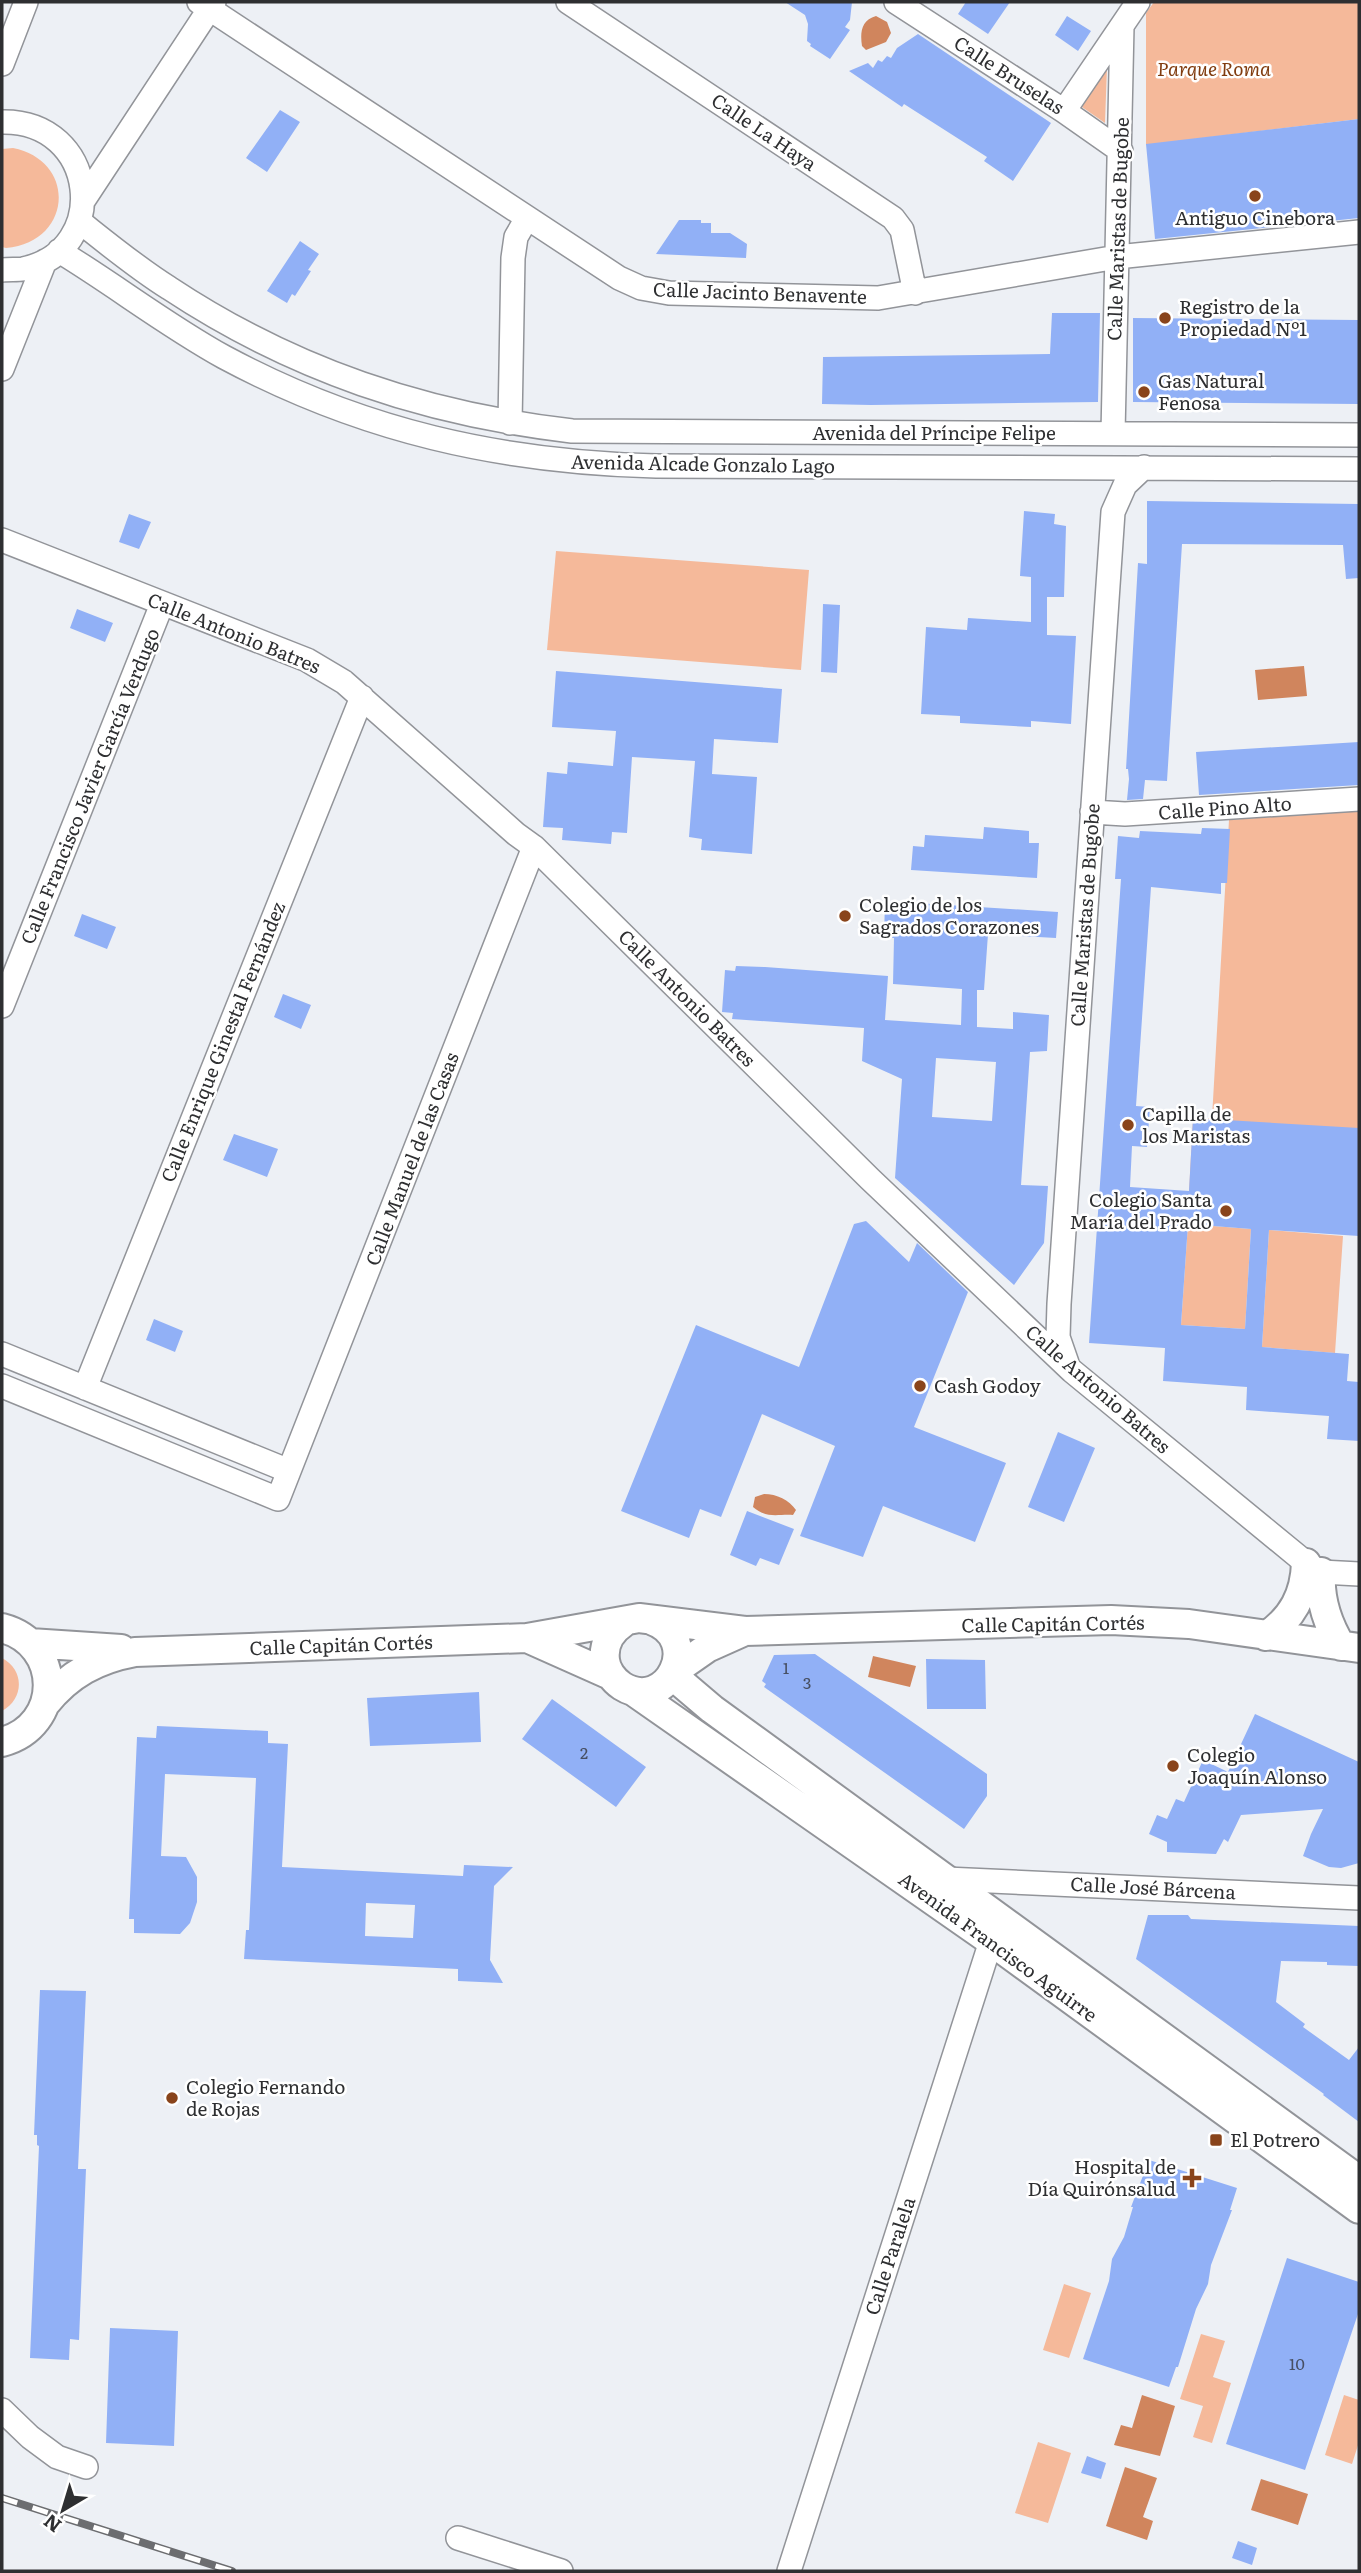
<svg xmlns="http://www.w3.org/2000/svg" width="1361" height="2573" viewBox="0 0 1361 2573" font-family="Literata,serif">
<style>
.green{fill:#f5b99a}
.water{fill:#d0855d}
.building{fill:#91b0f6;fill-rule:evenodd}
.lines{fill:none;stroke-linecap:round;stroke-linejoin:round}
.minor-casing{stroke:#929499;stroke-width:26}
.major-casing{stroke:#929499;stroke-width:32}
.minor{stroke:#fff;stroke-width:23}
.major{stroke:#fff;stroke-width:28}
.rail-casing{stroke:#6c6d70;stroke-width:8}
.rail{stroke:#fff;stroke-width:5;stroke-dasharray:16;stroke-linecap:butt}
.poi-dot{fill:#89441b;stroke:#fff;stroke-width:2.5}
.labels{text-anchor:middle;stroke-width:5;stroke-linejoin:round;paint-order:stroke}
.number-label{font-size:16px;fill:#474f62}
.park-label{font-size:19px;font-style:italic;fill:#813c0f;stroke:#fff}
.street-label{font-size:19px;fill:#2e2f31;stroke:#fff}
.poi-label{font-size:19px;fill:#2e2f31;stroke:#fff;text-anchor:start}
</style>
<rect width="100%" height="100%" fill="#edf0f5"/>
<path class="green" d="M1154,2h205v117l-213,26v-132z
M1107,67l-2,56 -23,-16z
M13,148c65,13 59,95 -7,100l-4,-1v-98z
M556,551l253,19 -8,100 -254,-20z
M1359,811v412l-171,-13 5,-92h19l17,-298z
M1188,1224l63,5 -6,100 -64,-4z
M1269,1230l74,6 -8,117 -73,-6z
M2,1658c23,12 22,41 0,53z
M1064,2284l27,9 -22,65 -26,-8z
M1201,2334l24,7 -12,36 18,6 -19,60 -19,-6 10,-31 -23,-7z
M1344,2395l15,5v42l-7,22 -27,-9z
M1038,2442l33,11 -23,70 -33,-10z"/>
<path class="water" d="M876,16l11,6 4,11 -5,9 -20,8 -4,-4c-2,-13 -1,-26 14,-30z
M1304,666l3,30 -49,4 -3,-30z
M764,1494c13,0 25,6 32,16l-3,5c-16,-1 -26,4 -40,-8l2,-10z
M873,1656l43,10 -6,21 -42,-10z
M1142,2395l33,11 -15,50 -46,-11 7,-20 11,3z
M1125,2467l32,11 -14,39 10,4 -6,19 -41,-14z
M1261,2479l47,15 -10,31 -47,-15z"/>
<path class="building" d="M785,2h67l-2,18 -5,7 5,3 -20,29 -20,-13 1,-2 -4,-3 1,-17 -3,-9z
M966,2h44l-22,32 -30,-20z
M1067,16l24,15 -13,20 -23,-16z
M918,34l133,89 -38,58 -29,-20 3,-4 -83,-53 -2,3 -53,-36 19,-8 5,5 5,-8 4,2 5,-6 4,2 6,-10z
M280,110l20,12 -33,50 -21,-14z
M1359,119v99l-204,21 -9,-95z
M679,220h22v3h10v10h19l17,11 -1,14 -90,-4z
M300,241l19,13 -11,16 3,1 -16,25 -3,-2 -5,9 -20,-12z
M1052,313h48l-2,89 -227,3 -49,-1 1,-47 227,-3z
M1133,318l226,2v84l-226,-2z
M1147,501l212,3v74l-13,1 -3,-34 -161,-1 -15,237 -22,-1 -2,19 -16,1 2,-21 -1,-10h-2l12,-206 9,1z
M1024,511l31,3 -1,10 12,2 -2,71h-17v38l29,1 -5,88 -40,-3v6l-71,-4v-7l-39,-2 5,-87 41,3 1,-12 63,4v-45l-11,-1z
M129,514l22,8 -12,27 -20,-7z
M823,604l17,1 -3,68 -16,-1z
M77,609l36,14 -8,19 -35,-14z
M556,671l226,18 -4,54 -64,-4 -2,35 45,3 -5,77 -51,-4 1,-11 -13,-2 6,-76 -63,-4 -5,76 -15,-1 -1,12 -49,-4 1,-12 -20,-1 4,-55 20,2 1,-12 45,4 3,-35 -64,-4z
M1359,742v43l-160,10 -3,-43z
M984,827l45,4v12h10l-2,35 -126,-8 2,-24 11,1 1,-12 58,4z
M1202,828l28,1 -3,54h-6v11l-70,-7 -15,219 14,1 -3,40 -15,-1 -2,41 59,4 4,-73 166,10v108l-90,-6 -7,117 87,7 -2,27 12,1v59l-32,-2 2,-23 -83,-6 1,-23 -84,-6 2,-33 -76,-5 32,-464h-6l3,-43 21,2 1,-7 61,3zM1188,1224l63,5 -6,100 -64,-4z
M885,901l173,11 -2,26 -68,-4 -4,56h-7v37l36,2v-17l36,3 -2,36 -17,1 -9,133 27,1 -4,57 -30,42 -119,-107 7,-99 -40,-18 2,-33 -132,-9 1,-6 -11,-1 3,-42 10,1 1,-5 29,1 123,9 -3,44 76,5 1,-36 -69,-5 1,-46 -10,-1zM936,1058l60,4 -4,59 -60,-4z
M82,914l34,13 -9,22 -33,-13z
M283,994l28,11 -10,24 -27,-12z
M234,1134l44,15 -11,28 -44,-17z
M866,1221l43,41 8,-19 51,49 -54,135 92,36 -31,79 -92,-36 -20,51 -63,-21 35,-90 -73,-32 -41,103 -21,-8 -11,29 -68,-27 75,-186 103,42 55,-143z
M154,1319l29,12 -8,21 -29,-12z
M1058,1432l37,16 -31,74 -36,-15z
M747,1511l47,18 -15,36 -19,-7 -4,8 -26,-11z
M815,1654l172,120v22l-23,33 -200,-142 2,-3 -4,-3 12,-26z
M926,1659l59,1 1,49h-59z
M479,1692l2,50 -111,4 -3,-48z
M552,1699l94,68 -30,40 -94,-68z
M1255,1714l104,48v101l-18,5 -12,-1 -26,-11 8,-22 12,-25 -82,6 -13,27 -4,-3 -8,15 -49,-2v-10l-18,-8 8,-19 10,4 9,-20 8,3 19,-42 25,12z
M157,1726l111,5v12l20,1 -6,123 181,9 1,-11 49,2 -19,19 -4,74 13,23 -45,-2v-12l-214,-10 2,-29h3l7,-152 -91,-4 -4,82 25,1 11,20v25l-7,21 -10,11 -46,-1v-14h-5l8,-182 19,1zM366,1903l49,2 -2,33 -48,-2z
M1148,1915h40l3,4 168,7v40l-32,-1v-3l-46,-1 -5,41 29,22 -2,3 46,33 10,-13v75l-36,-27 1,-1 -188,-135z
M40,1990l46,1 -8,178h8l-7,171 -9,-1 -1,21 -39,-2 9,-212 -2,-1v-10h-3z
M1149,2160l88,28 -7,22h2l-21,55 -3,19 -12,25 -18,58h-2l-7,20 -86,-28 26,-78 3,-22 12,-22 9,-30h-2z
M1287,2258l72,24v29l-54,159 -79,-26z
M110,2328l68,3 -4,115 -68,-3z
M1087,2456l19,7 -5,16 -20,-6z
M1238,2541l19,7 -5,17 -20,-7z"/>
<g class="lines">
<g class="minor-casing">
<path id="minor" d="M199,2l420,276 22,10 28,5 209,5 239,-41 242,-25
M568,2l325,216 9,12 13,63
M896,2l168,109 57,40
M2,64l24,-62
M1064,111l74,-109
M2,122c96,-2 110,129 21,147 -6,1 -14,0 -21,1
M83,201l131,-199
M79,221c29,23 58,47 90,67 124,82 256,126 403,143l787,4
M59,251c56,34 107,74 165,106 138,74 276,105 432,109l703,3
M2,369l43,-108
M510,423l3,-165 3,-21 11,-19
M1113,433l9,-407
M2,540l305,120 37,22 172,152 18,13 336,332 202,192 234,192 15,9 38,2
M1092,812l33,2 234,-15
M2,1006l160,-402
M2,1354l287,117 -11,28 -276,-113
M1067,1363l-9,-26 1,-33 54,-792 12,-27 19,-18
M85,1388l277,-691
M289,1471l245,-624
M946,1879l413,19
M2,2410l28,27 27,20 29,10
M458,2538l103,33
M789,2571l202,-630"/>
</g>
<g class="major-casing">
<path id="major" d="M1321,1572c-2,28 6,51 20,74
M623,1623c-12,8 -20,21 -18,37 1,10 8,20 17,26 45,28 83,-47 29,-66
M2,1628c61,16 61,98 0,114
M1266,1636c27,-18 39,-42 40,-73
M527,1638l83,37
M30,1643l91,6
M674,1671l33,-23 38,-17
M672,1675l40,34 647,471
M633,1691l358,250 368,268
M45,1704c24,-30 52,-45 90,-52l392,-14 112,-20 106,13 366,-11 78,4 170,24"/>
</g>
<use href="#minor" class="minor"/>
<use href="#major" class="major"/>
<g class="rail-casing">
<path id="rail" d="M2,2498l230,73"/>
</g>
<use href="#rail" class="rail"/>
</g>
<g class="poi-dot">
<circle cx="1255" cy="196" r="7"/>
<circle cx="1165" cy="318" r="7"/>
<circle cx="1144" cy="392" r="7"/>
<circle cx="845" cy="916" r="7"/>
<circle cx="1128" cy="1125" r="7"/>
<circle cx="1226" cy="1211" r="7"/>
<circle cx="920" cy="1386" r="7"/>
<circle cx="1173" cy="1766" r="7"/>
<circle cx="172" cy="2098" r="7"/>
<rect x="1209" y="2133" width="14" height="14" rx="3.5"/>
<path d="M1188.5 2167.5h7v7h7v7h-7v7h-7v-7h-7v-7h7z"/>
</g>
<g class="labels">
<g class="number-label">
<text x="786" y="1674">1</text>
<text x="807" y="1689">3</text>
<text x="584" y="1759">2</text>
<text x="1297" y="2370">10</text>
</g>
<g class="park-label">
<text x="1214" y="76">Parque Roma</text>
</g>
<g class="street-label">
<text transform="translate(1009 75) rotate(33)" y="7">Calle Bruselas</text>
<text transform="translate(764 132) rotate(34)" y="7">Calle La Haya</text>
<text transform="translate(1118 229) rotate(-88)" y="7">Calle Maristas de Bugobe</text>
<text transform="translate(760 293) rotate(2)" y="7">Calle Jacinto Benavente</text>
<text x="934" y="440">Avenida del Príncipe Felipe</text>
<text transform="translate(703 464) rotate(1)" y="7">Avenida Alcade Gonzalo Lago</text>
<text transform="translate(234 633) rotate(22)" y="7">Calle Antonio Batres</text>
<text transform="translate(90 786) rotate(-68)" y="7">Calle Francisco Javier García Verdugo</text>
<text transform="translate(1225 808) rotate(-4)" y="7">Calle Pino Alto</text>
<text transform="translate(1085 915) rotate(-86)" y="7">Calle Maristas de Bugobe</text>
<text transform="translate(687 998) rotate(45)" y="7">Calle Antonio Batres</text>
<text transform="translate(223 1042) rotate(-68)" y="7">Calle Enrique Ginestal Fernández</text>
<text transform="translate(412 1159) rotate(-69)" y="7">Calle Manuel de las Casas</text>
<text transform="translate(1098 1389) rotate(41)" y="7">Calle Antonio Batres</text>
<text transform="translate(1053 1624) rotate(-1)" y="7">Calle Capitán Cortés</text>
<text transform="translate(341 1645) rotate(-2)" y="7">Calle Capitán Cortés</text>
<text transform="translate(1153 1888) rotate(3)" y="7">Calle José Bárcena</text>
<text transform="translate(998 1947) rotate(36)" y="7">Avenida Francisco Aguirre</text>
<text transform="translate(890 2256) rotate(-72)" y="7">Calle Paralela</text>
</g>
<g class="poi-label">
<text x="1255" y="225" text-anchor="middle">Antiguo Cinebora</text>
<text x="1179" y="314">Registro de la<tspan x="1179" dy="22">Propiedad Nº1</tspan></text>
<text x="1158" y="388">Gas Natural<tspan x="1158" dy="22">Fenosa</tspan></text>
<text x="859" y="912">Colegio de los<tspan x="859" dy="22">Sagrados Corazones</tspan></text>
<text x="1142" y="1121">Capilla de<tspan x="1142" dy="22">los Maristas</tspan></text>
<text x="1212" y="1207" text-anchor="end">Colegio Santa<tspan x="1212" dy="22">María del Prado</tspan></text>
<text x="934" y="1393">Cash Godoy</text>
<text x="1187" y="1762">Colegio<tspan x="1187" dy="22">Joaquín Alonso</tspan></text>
<text x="186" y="2094">Colegio Fernando<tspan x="186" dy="22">de Rojas</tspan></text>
<text x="1230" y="2147">El Potrero</text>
<text x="1176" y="2174" text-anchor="end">Hospital de<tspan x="1176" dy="22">Día Quirónsalud</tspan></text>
</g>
</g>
<rect width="1361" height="2573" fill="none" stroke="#2e2f31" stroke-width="7"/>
<g transform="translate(63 2510) rotate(218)" stroke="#ffffff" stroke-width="5" paint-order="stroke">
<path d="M0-5L12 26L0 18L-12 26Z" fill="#2e2f31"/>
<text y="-10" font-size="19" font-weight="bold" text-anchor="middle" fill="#2e2f31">N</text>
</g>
</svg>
